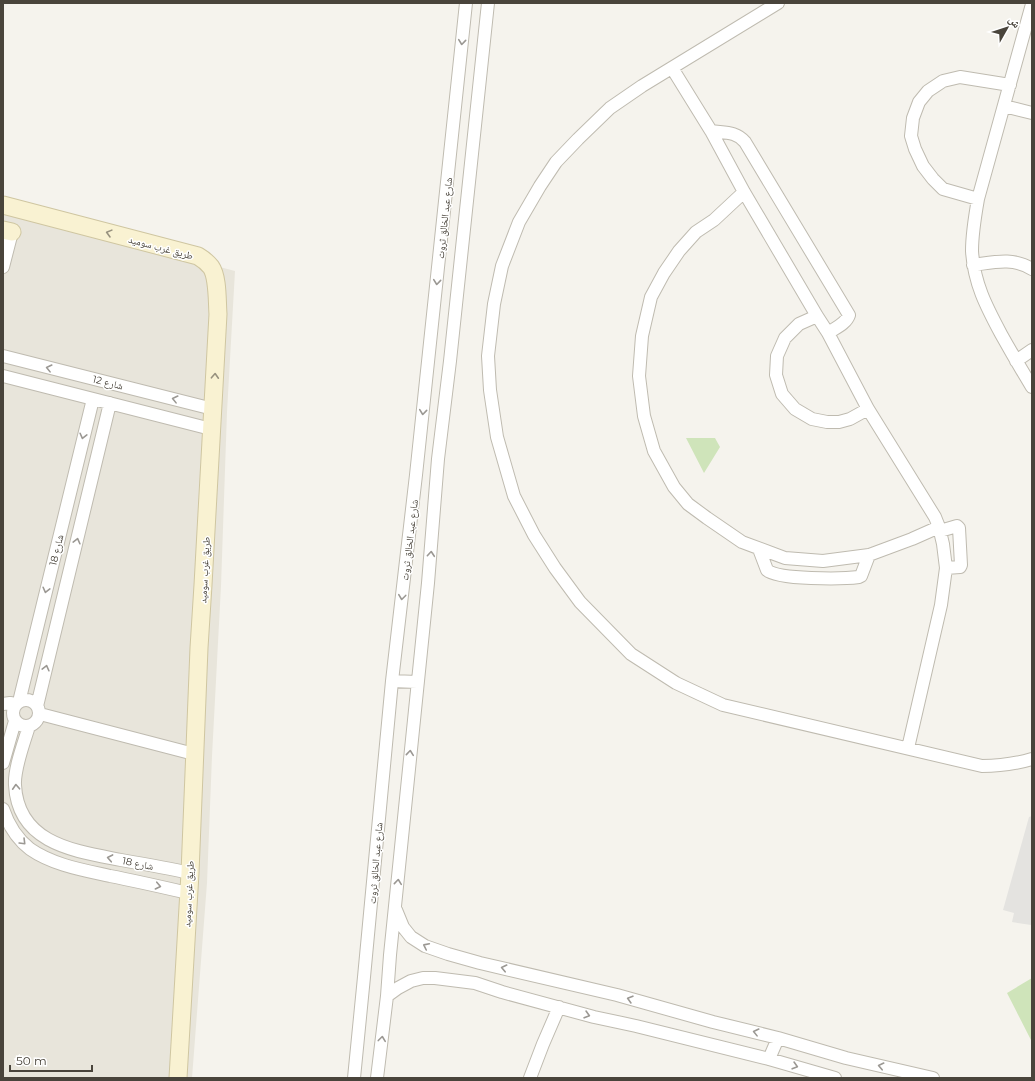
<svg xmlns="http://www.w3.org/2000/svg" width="1035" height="1081" viewBox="0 0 1035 1081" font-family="Montserrat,'Noto Naskh Arabic',sans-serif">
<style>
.residential{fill:#e8e5db}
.green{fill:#cfe4ba}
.parking{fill:#e4e3e0}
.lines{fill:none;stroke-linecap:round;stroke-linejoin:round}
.street-casing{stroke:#bfbbb0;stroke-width:14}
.secondary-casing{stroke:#cfc6a1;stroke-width:19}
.street{stroke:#fff;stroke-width:12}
.secondary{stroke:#f9f2d2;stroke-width:17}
.oneway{stroke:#9b9893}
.oneway2{stroke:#98927f}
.labels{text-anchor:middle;stroke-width:3;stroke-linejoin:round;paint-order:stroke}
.street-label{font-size:10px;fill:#49443b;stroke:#fff}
</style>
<rect width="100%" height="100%" fill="#f5f3ed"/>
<path class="residential" d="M3,210l232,61 -8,141 -6,174 -9,170 -5,127 -15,195h-189z"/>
<path class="green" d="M686,438h29l5,9 -16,26z
M1032,978v64l-25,-49z"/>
<path class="parking" d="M1032,816v110l-1,-1 -19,-3 2,-9 -11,-3 26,-93z"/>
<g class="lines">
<g class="street-casing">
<path id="street" d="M778,3l-136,83 -32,22 -32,31 -22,23 -16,24 -21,36 -17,44 -8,38 -6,52 2,34 7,47 17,59 20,39 21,33 25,34 51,52 45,29 47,22 259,61c17,0 33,-2 50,-7
M1032,4l-54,195c-3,17 -6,34 -6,52 2,32 14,55 29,83 10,18 20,35 31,53
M672,68l39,63 33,61 73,124 11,17 40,76 67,108 4,10 4,17 3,24 -5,37 -33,143
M1004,106l28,7
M711,131c13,2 25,0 34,11l104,173c-3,9 -14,13 -21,18
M744,192l-30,28 -18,12 -17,19 -15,22 -13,24 -9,39 -3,40 5,40 10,35 20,36 14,17 19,14 35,24 43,16 38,3 46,-6 43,-16 27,-12
M978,199l-35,-10 -10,-10 -10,-13 -8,-17 -4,-13 2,-18 6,-16 9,-11 15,-10 17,-4 50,8
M973,265c22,-3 39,-8 59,4
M3,267l9,-35
M817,316l-18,8 -14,14 -8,18 -1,19 6,19 13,15 17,10 15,3h12l11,-3 18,-10
M3,356l210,53
M1016,361l16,-11
M3,376l208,53
M940,531l17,-5 2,2 2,37 -1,2 -14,1
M759,549l8,21c11,10 76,9 92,7l2,-1 8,-21
M392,681l25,1
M13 713a13 13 0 1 1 26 0a13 13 0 1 1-26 0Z
M19,702l74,-303
M3,704l7,-1 6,1
M37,706l73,-303
M40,714l154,40
M29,726c-5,17 -15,42 -14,59 3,59 60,66 106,75 23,4 46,8 69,13
M3,763l12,-42
M3,809c5,15 14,30 27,40 23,16 53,21 80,27 26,5 52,11 78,17
M396,910l7,17 8,10 14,9 23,8 32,9 137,32 96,27 65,16 68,20 87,20
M387,996l11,-8 13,-7 12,-3h12l40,5 27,9 92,25 42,9 133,33 66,19
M769,1059l9,-21
M354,1078l10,-101 28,-296 24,-206 50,-472
M377,1078l10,-82 3,-41 38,-372 10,-124 12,-98 38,-358
M530,1078l13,-34 16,-37"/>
</g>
<g class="secondary-casing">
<path id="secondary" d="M3,205l195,51c5,3 9,6 13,11 7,10 6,34 7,47l-15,271 -4,63 -9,225 -12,205
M3,230l9,2"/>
</g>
<use href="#street" class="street"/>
<use href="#secondary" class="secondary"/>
</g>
<defs><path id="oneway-chevron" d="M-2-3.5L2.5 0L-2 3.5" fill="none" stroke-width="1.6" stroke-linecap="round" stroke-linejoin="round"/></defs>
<g class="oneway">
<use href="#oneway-chevron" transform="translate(462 42) rotate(96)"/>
<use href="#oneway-chevron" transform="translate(437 282) rotate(96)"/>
<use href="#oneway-chevron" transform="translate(49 368) rotate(-166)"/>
<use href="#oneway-chevron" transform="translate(175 399) rotate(-166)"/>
<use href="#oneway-chevron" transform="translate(423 412) rotate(96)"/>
<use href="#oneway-chevron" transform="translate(83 436) rotate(104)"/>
<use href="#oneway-chevron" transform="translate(77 541) rotate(-76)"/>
<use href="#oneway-chevron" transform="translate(431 554) rotate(-85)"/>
<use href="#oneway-chevron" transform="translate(46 590) rotate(104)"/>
<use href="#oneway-chevron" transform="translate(402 597) rotate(97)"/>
<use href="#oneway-chevron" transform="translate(46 668) rotate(-76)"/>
<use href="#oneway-chevron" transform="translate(410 753) rotate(-84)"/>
<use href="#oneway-chevron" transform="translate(16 787) rotate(-93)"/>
<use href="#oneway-chevron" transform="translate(23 842) rotate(45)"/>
<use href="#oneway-chevron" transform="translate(110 858) rotate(-169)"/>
<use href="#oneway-chevron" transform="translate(398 882) rotate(-84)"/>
<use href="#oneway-chevron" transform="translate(158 886) rotate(12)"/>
<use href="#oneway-chevron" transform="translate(426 946) rotate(-154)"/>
<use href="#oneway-chevron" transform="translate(504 968) rotate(-167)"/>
<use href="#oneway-chevron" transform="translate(630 999) rotate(-164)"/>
<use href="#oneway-chevron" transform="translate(587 1015) rotate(16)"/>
<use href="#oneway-chevron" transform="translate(756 1032) rotate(-166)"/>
<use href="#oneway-chevron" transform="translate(382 1039) rotate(-83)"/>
<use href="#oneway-chevron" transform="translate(795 1066) rotate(16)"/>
<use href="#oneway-chevron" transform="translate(881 1066) rotate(-167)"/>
</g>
<g class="oneway2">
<use href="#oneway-chevron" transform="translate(109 233) rotate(-165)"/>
<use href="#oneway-chevron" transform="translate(215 376) rotate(-87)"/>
</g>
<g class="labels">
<g class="street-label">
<text transform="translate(444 218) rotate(-84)" y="4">شارع عبد الخالق ثروت</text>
<text transform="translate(161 247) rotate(15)" y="4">طريق غرب سوميد</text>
<text transform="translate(108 382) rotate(14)" y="4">شارع 12</text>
<text transform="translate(409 540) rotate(-83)" y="4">شارع عبد الخالق ثروت</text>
<text transform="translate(56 550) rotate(-76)" y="4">شارع 18</text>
<text transform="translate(204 570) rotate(-87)" y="4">طريق غرب سوميد</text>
<text transform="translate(138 863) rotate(11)" y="4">شارع 18</text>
<text transform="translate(375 863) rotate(-85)" y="4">شارع عبد الخالق ثروت</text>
<text transform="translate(188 894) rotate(-87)" y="4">طريق غرب سوميد</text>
</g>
</g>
<rect width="1035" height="1081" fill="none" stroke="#49443b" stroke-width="8"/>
<g transform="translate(1007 28) rotate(51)" stroke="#ffffff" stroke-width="3" paint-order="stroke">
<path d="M0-3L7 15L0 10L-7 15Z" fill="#49443b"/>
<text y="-6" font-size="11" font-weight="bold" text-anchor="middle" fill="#49443b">ش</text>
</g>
<path d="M10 1065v6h82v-6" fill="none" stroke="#49443b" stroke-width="2"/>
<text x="16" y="1065" font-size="12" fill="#49443b" stroke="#ffffff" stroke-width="3" paint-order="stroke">50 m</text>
</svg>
